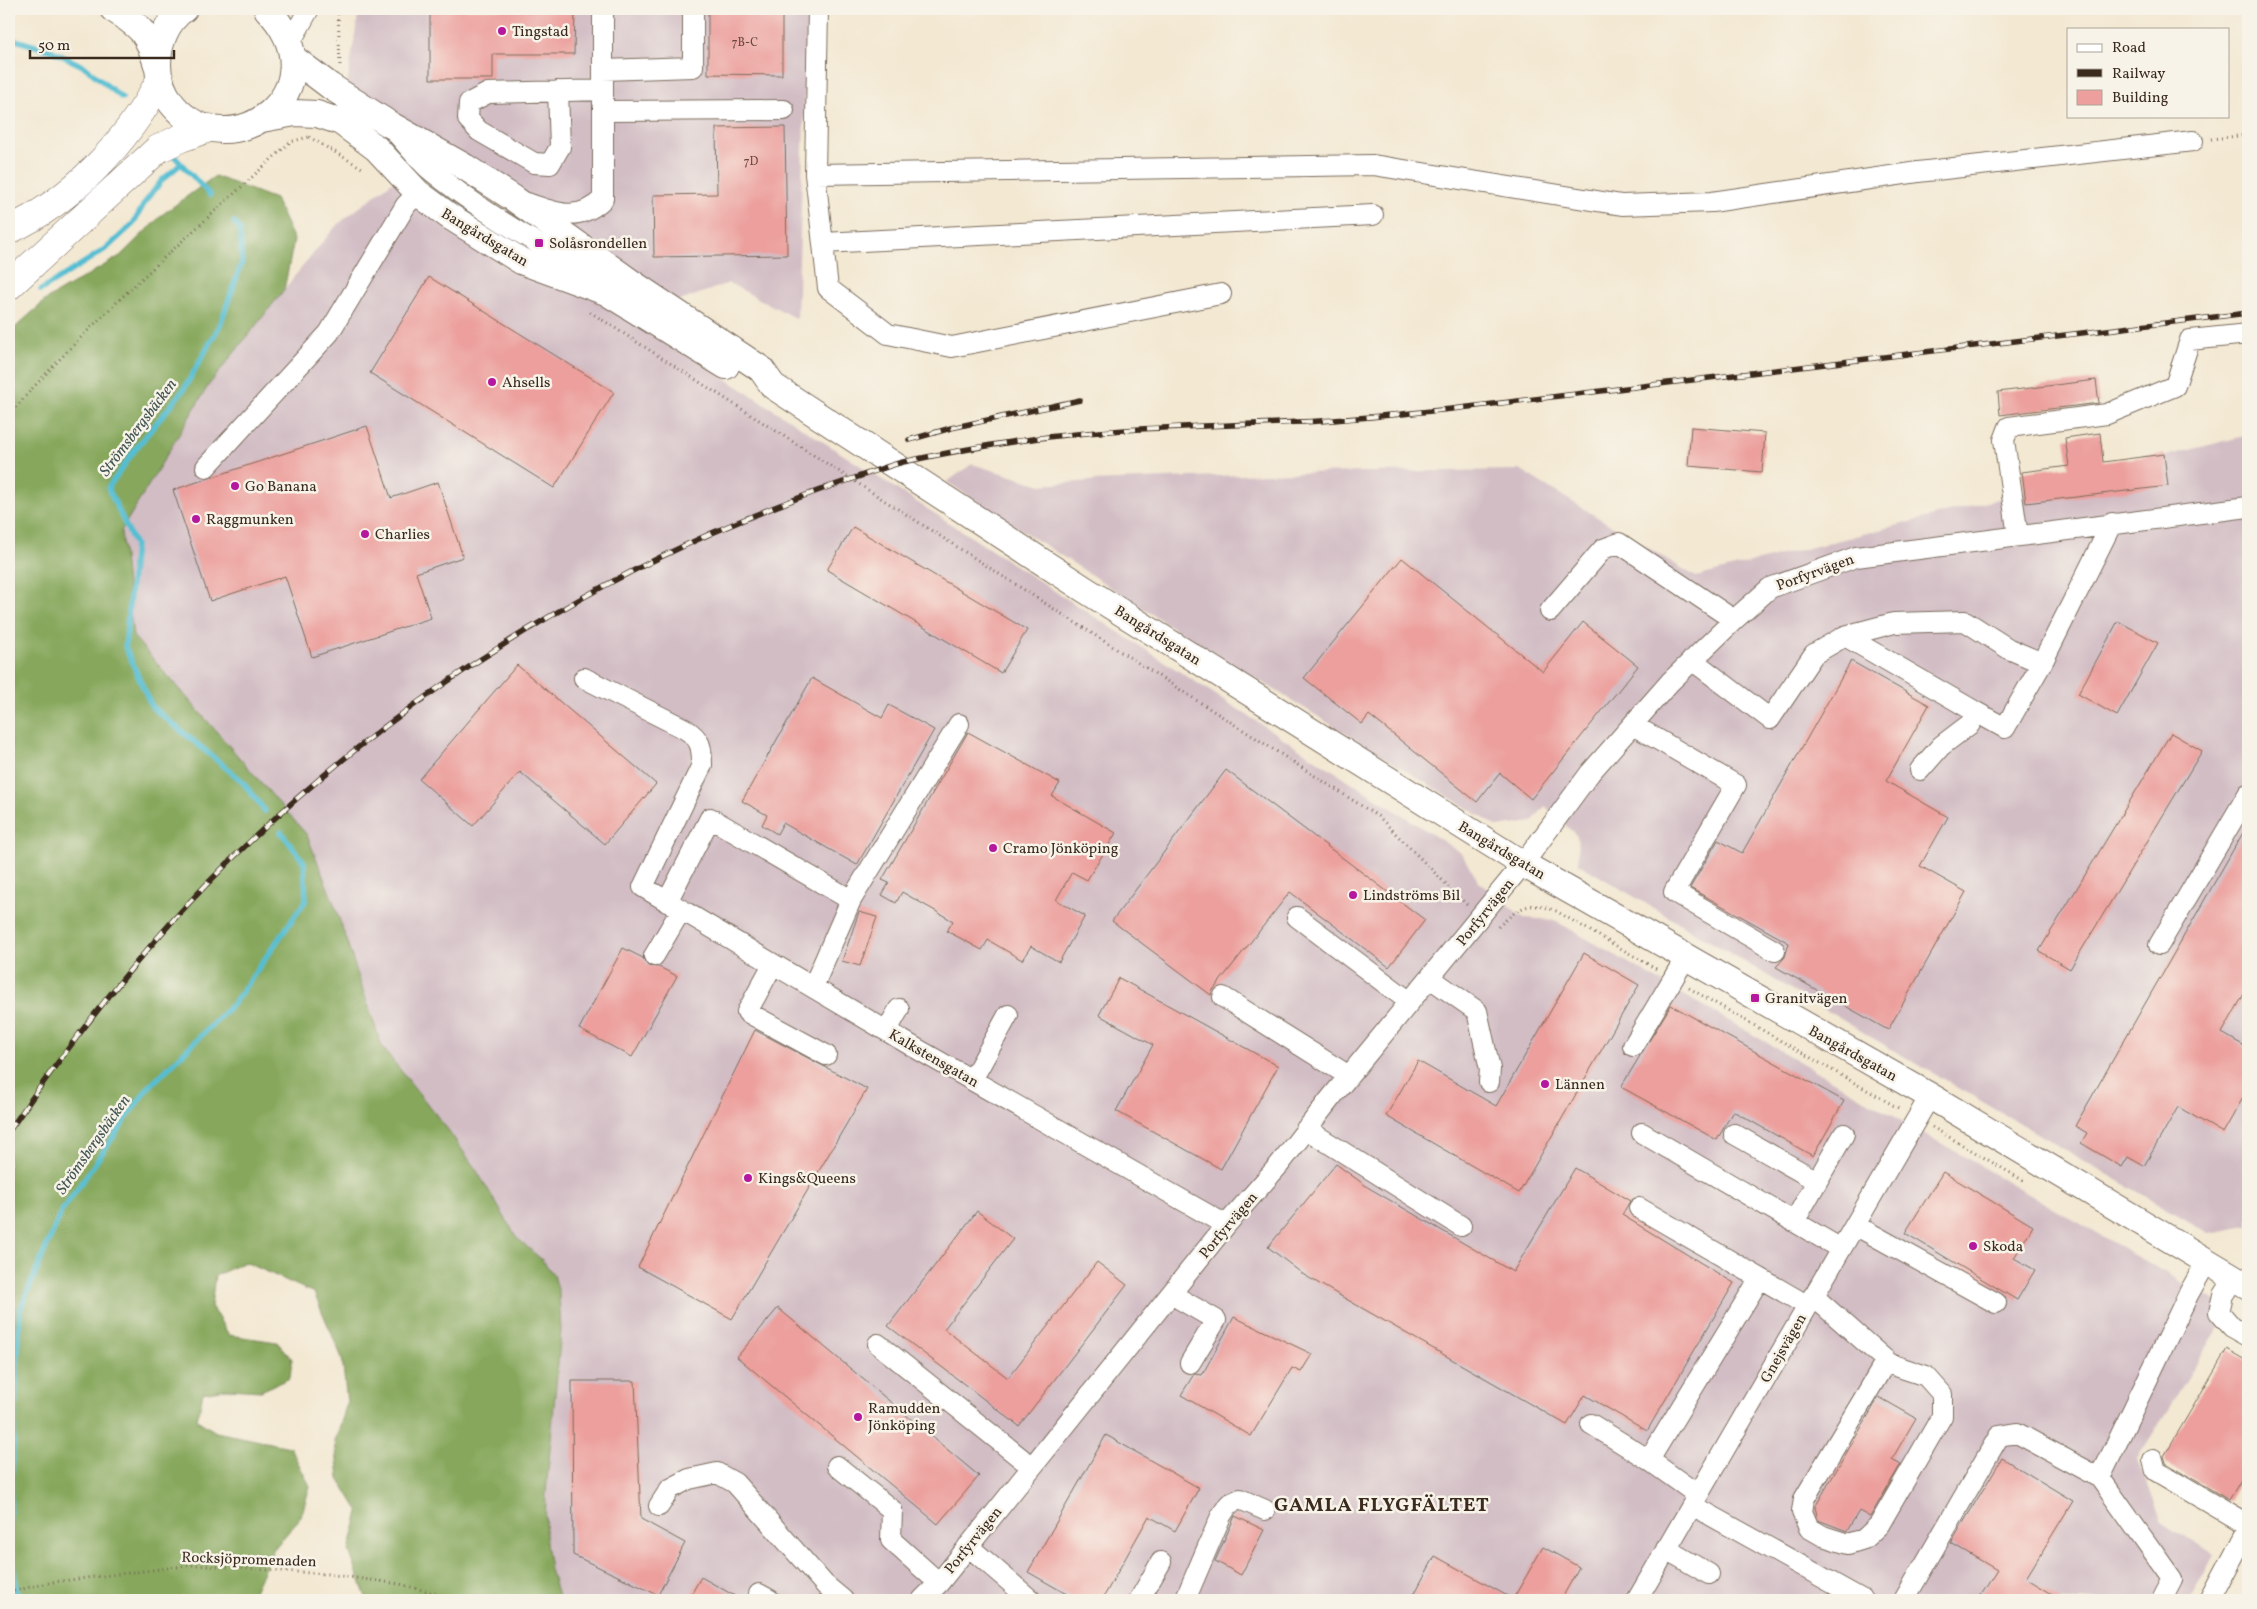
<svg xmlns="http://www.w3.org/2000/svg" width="2257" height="1609" viewBox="0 0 2257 1609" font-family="Vollkorn,serif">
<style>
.industrial{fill:#d2bdc5}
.forest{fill:#86a75c;stroke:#60683d}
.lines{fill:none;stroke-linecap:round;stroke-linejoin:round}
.stream{stroke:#55bed2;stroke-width:5.5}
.building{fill:#ec9f9c}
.minor-casing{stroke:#7b6c5d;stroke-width:22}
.major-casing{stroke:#7b6c5d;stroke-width:28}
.highway-casing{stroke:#7b6c5d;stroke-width:29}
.path{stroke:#7b6c5d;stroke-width:3;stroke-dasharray:1 4;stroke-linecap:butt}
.minor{stroke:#fff;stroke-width:20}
.major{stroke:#fff;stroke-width:26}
.highway{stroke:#fff;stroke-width:28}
.rail-casing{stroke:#3b2a1e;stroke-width:5.5}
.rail{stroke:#f7f3e8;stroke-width:4;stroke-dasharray:11;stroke-linecap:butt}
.poi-dot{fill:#b5179e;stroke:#f7f3e8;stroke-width:2}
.labels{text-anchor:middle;stroke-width:5;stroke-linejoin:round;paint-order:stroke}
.number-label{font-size:12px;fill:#67473e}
.poi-label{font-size:15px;fill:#3b2a1e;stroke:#f7f3e8;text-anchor:start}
.street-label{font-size:15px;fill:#3b2a1e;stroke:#f7f3e8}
.water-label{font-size:16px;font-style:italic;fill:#435654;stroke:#f7f3e8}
.district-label{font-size:20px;font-weight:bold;letter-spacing:1px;fill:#3b2a1e;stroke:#f7f3e8}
</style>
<rect width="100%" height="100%" fill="#f7f3e8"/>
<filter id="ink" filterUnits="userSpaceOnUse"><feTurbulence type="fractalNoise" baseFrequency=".02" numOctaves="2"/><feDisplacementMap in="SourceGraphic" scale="10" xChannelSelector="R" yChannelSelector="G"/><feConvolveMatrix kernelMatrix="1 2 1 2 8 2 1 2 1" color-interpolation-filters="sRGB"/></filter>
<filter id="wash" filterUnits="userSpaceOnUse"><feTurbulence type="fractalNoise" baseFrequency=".0096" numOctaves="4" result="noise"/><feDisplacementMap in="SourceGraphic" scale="20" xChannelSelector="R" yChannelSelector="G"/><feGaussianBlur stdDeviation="1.12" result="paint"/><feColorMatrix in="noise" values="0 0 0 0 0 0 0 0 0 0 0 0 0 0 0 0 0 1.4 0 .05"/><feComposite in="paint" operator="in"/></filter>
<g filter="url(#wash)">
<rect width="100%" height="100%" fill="#f3e8d2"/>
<path class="industrial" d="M359,9h449l-11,310 -68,-36 -63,23 -320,-215z
M405,172l1056,681 18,29 45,36 30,2 676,390 -93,149 25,62 52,34 -24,45h-1632l-8,-31 -5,-33 1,-43 10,-103 -15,-131 -24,-21 -40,-67 -28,-40 -67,-84 -46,-138 -29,-74 -174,-199 -12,-105 87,-145 86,-109 43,-52z
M2248,435v791l-39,7 -316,-183 -314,-186 -2,-28 -32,-30 -13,16 -34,5 -329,-202 -222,-143 25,-18 69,21 50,-4 202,-8 227,-3 176,107z"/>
<path class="forest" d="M215,176l60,23 19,41 -10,50 -76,96 -87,145 12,105 174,199 29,74 46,138 67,84 28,40 40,67 24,21 13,16 5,18 2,38 -15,162 -1,43 5,33 9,31h-192l-18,-49 10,-39 -20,-33 -4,-38 12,-38 -5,-45 -28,-65 -69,-31 -30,14 -4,30 18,29 48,7 15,17 -2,19 -29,13 -35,-2 -23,4 -6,27 19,12 74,15 20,39 -9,31 -28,33 -23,50h-241v-1267l38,-34 73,-43 43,-42z"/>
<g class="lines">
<path class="stream" d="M9,38l43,13 33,16 37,31
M174,156l36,39
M234,222l6,8 2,32 -22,63 -36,64 -47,58 -29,41 27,57 -10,102 27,60 89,73 24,31
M41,290l66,-42 26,-24 11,-20 18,-24 19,-16
M9,1532l11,-222 41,-98 86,-123 87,-86 72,-103 -2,-38 -23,-30
M9,1536l9,64"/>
</g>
<g id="blocks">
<path class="building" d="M430,9h145l-1,45h-81v25h-63z
M708,9h74v66l-74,-1z
M785,127l2,128 -133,2 -1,-62 64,-1 -1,-66z
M429,277l185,115 -60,96 -184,-115z
M2096,380l3,23 -99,12 -2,-23z
M367,426l24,72 47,-16 25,75 -47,16 15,45 -119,39 -27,-81 -75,25 -37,-111z
M1691,427l74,6 -3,39 -74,-6z
M2100,433l3,29 61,-8 4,32 -142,17 -4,-31 47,-6 -4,-28z
M853,527l174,103 -26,43 -174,-103z
M1402,558l141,114 40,-50 55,44 -107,133 -31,-26 -23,29 -108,-87 -7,9 -58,-46z
M2118,621l40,22 -41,73 -39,-22z
M1851,661l78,44 -43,76 62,36 -28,49 46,26 -78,138 -112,-63 9,-10 4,-14 -99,-55 28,-48 24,13z
M517,665l139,119 -51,60 -85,-72 -47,54 -54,-47z
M812,678l70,40 7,-13 45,25 -77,135 -74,-42 -6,11 -15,-9 5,-10 -25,-14z
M968,732l92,51 -8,13 64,37 -29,47 -15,-8 -16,28 29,16 -26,46 -28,-16 -9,14 -34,-20 -6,10 -35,-19 6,-10 -51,-29 -6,11 -14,-8 7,-12 -7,-3z
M2171,733l31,18 -132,218 -31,-18z
M1226,770l199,150 -36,47 -99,-75 -77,98 -2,5 -99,-74z
M2248,824v163l-26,46 26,15v41l-25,44 -45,-26 -34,59 -16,-9 -6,10 -41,-24 6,-10 -12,-7z
M859,912l18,5 -17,49 -18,-5z
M623,948l20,10 5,8 11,1 18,9 -45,81 -53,-28z
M1584,953l55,32 -120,208 -133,-77 32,-55 78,45z
M1119,978l159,88 -57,103 -105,-58 37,-66 -54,-30z
M1671,1005l173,96 -31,55 -80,-45 -16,29 -96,-53z
M755,1030l112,59 -135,230 -94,-52z
M1336,1164l33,24 144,84 62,-104 55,33 -8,14 112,68 -87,148 -62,-36 -18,30 -263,-150 -36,-28z
M1943,1172l90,54 -19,32 21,12 -18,30 -112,-67z
M977,1211l36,28 -69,90 64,49 89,-116 30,23 -108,141 -131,-100z
M778,1308l201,168 -41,48 -201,-167z
M1234,1317l78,37 -11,18 -9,-4 -41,68 -70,-41 13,-21 8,1z
M2227,1349l21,12v107l-19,32 -63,-37 -2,-7z
M572,1381h63l6,138 44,24 -27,52 -85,-40z
M1879,1397l37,21 -24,41 9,5 -31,53 -11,-6 -12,20 -29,-11 -3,-13z
M1106,1435l93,53 -24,43 -26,-15 -47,84h-25l-49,-28z
M2002,1458l71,43 -47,77 36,22h-84l19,-30 -46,-27z
M1235,1516l29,14 -23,45 -26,-14z
M1543,1547l36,20 -18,33h-150l24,-44 78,43z
M701,1577l41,23h-54z"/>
</g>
</g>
<g filter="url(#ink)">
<use href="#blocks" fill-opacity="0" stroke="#7b6c5d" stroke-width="1"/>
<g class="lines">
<g class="minor-casing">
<path id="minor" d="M818,9l-3,165 13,114 60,46 64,13 269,-53
M290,43l19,-34
M603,70l90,-3v-58
M558,91l2,56 -10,17 -16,-1 -55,-32 -11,-12 1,-16 19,-10 115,-3
M603,111l181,-1
M398,135c10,11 20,24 31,34 53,44 115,78 174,113
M815,174l558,-9 249,40 90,-3 206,-30 275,-31
M527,203c30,10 51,20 76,-4v-190
M823,243l550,-28
M206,467l123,-134 77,-128 12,-12
M2018,536l-14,-96 5,-13 98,-13 68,-28 15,-46 58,-6
M1550,611l53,-62 16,-6 115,77
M1845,636l49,-13 71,-2 44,28 33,14 70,-140
M1692,660l78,59 44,-65 31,-18 131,76 -6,12 -29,22 -21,24
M584,678l101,51c16,10 17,18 17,36l-59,122 269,159 314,179
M1976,712l29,16 37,-65
M1633,725l103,60 -62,107 101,59
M667,902l43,-84 141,82
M1297,917l113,85
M2159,945l89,-151
M654,956l27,-46
M773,964l-26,48 79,43
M1430,978l47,33 13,58 -1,13
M813,987l38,-87 108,-176
M1223,997l126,79
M887,1030l12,-21
M1633,1046l53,-89
M972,1080l36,-65
M1306,1129l155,97
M1642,1133l199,116
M1734,1134l83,47
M1639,1208l169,98
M1794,1222l50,-88
M1855,1225l141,78
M2234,1278l-11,17 -4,17 13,15 16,9
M1171,1294l45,26 -26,43
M1813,1296l77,68 -8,4 -78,131 -2,13 7,16 14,8 25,8 16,-5 15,-14 63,-109v-22l-16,-18 -36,-12
M878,1344l154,123
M1591,1424l58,36
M2153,1460l3,11 92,54
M837,1466l55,44 -1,30 48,43
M1698,1495l-49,-35 111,-182
M1692,1505l171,95
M659,1506l11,-17 19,-10 28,-6 18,10 90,102 18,15
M968,1546l63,54
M1666,1549l43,25
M759,1594l11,6
M922,1600l17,-17 287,-358 53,-60 51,-66 193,-235 67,-91 80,-91 64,-62 36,-32 86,-31 392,-50
M1139,1600l22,-38
M1185,1600l36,-84 8,-12 11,-5 25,11
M1637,1600l293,-504
M1904,1600l95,-164 18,-3 83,45
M2161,1600l11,-21 -72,-101 89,-185 18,-32
M2210,1600l38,-72"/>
</g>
<g class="major-casing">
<path id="major" d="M113,9c28,18 34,23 44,56
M184,9c-18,13 -26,35 -26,56 0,14 6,28 14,39 57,70 172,-15 95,-95
M293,58l37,28 59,38 76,43 48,31 119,85 129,86 12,17 311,203 439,275 407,232 318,190
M262,119l33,-6 22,1 24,8 35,26 42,45 31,23 72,45 85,31 120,74"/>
</g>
<g class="highway-casing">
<path id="highway" d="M9,230c64,-30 118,-88 151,-150
M9,286l149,-137 23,-11 28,-10"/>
</g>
<path class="path" d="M338,9l2,57
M2239,9l9,3
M309,137l53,31
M2211,139l37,-4
M590,312l789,505 88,88
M9,415c85,-99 186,-184 281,-273l18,-5
M1498,927c22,-20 29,-27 58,-16l102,59
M1689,988l211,121
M1932,1127l92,54
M9,1592l44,-10 140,-17 134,9 73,10 58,16"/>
<use href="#minor" class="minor"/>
<use href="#major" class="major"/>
<use href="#highway" class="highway"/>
<g class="rail-casing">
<path id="rail" d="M909,440l42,-12 129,-28
M9,1131c60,-87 123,-169 196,-245 143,-148 319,-269 507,-353 44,-19 89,-37 134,-52 19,-6 38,-14 57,-19 61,-13 122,-24 184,-29 82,-8 165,-7 247,-13 39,-3 79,-7 118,-11l796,-96"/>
</g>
<use href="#rail" class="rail"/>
</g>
</g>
<g class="poi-dot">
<circle cx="502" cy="31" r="5"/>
<rect x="534" y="238" width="10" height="10" rx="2.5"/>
<circle cx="492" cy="382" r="5"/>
<circle cx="235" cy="486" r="5"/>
<circle cx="196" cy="519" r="5"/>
<circle cx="365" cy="534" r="5"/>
<circle cx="993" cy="848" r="5"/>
<circle cx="1353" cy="895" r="5"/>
<rect x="1750" y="993" width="10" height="10" rx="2.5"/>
<circle cx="1545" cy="1084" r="5"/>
<circle cx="748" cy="1178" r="5"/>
<circle cx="1973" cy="1246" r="5"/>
<circle cx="858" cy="1417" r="5"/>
</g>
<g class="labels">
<g class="number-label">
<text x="745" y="46">7B-C</text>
<text x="751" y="165">7D</text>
</g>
<g class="poi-label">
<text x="512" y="36">Tingstad</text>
<text x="549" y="248">Solåsrondellen</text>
<text x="502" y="387">Ahsells</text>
<text x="245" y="491">Go Banana</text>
<text x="206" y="524">Raggmunken</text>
<text x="375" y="539">Charlies</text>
<text x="1003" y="853">Cramo Jönköping</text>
<text x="1363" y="900">Lindströms Bil</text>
<text x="1765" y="1003">Granitvägen</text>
<text x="1555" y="1089">Lännen</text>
<text x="758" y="1183">Kings&amp;Queens</text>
<text x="1983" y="1251">Skoda</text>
<text x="868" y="1413">Ramudden<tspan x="868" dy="17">Jönköping</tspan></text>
</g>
<g class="street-label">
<text transform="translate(485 237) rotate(31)" y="5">Bangårdsgatan</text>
<text transform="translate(1815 572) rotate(-20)" y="5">Porfyrvägen</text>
<text transform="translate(1158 635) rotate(32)" y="5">Bangårdsgatan</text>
<text transform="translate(1502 850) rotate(31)" y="5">Bangårdsgatan</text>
<text transform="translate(1485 912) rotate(-51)" y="5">Porfyrvägen</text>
<text transform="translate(1853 1053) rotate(29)" y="5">Bangårdsgatan</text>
<text transform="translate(934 1058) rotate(30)" y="5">Kalkstensgatan</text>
<text transform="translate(1228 1225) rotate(-50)" y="5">Porfyrvägen</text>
<text transform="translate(1783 1348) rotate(-60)" y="5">Gnejsvägen</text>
<text transform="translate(973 1540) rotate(-51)" y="5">Porfyrvägen</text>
<text transform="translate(249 1559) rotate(2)" y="5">Rocksjöpromenaden</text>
</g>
<g class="water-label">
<text transform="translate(137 427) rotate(-53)" y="6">Strömsbergsbäcken</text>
<text transform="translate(92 1144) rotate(-55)" y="6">Strömsbergsbäcken</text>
</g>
<g class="district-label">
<text x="1382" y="1511">GAMLA FLYGFÄLTET</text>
</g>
</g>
<rect width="2257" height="1609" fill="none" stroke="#f7f3e8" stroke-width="30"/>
<rect x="2067" y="28" width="162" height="90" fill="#f7f3e8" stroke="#aca397"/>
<rect x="2077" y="44" width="25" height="8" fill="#ffffff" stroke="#aca397"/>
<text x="2112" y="52" font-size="15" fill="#3b2a1e">Road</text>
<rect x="2077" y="69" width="25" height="8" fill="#3b2a1e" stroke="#aca397"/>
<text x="2112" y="78" font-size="15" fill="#3b2a1e">Railway</text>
<rect x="2077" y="90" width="25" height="15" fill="#ec9f9c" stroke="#aca397"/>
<text x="2112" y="102" font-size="15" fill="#3b2a1e">Building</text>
<path d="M30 50v8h144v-8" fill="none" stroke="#3b2a1e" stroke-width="2.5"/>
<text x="38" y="50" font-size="15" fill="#3b2a1e" stroke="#f7f3e8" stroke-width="4" paint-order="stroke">50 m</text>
</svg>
